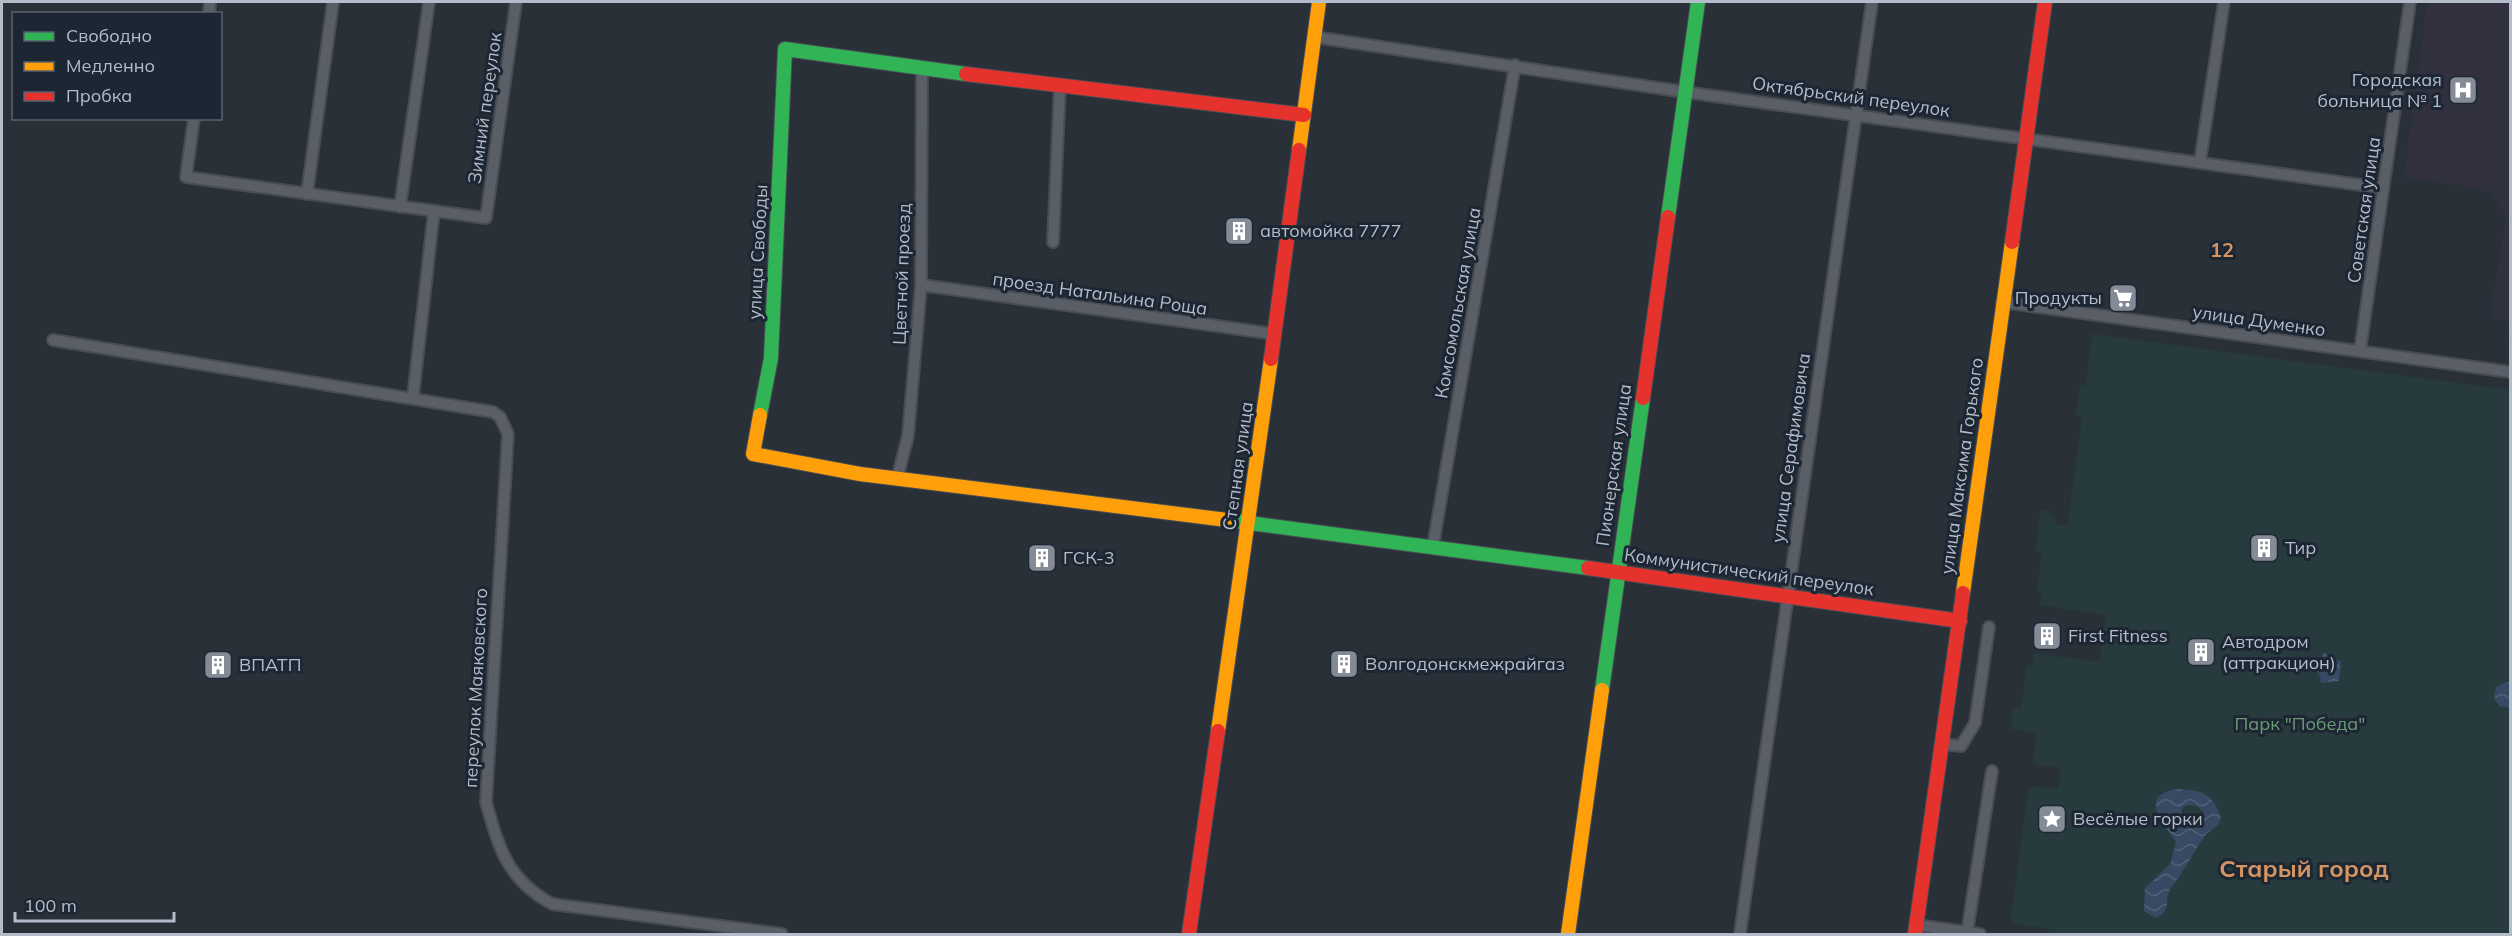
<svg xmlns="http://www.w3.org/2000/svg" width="2512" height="936" viewBox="0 0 2512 936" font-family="Mulish,sans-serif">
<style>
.medical{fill:#31303e}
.green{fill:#273a3e}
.water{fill:url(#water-waves);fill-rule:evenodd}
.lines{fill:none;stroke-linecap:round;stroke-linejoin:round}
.street-casing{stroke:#484c53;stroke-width:14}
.fast-casing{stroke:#484c53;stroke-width:16}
.slow-casing{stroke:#484c53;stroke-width:16}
.jam-casing{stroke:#484c53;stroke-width:16}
.street{stroke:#5a5e66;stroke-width:10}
.fast{stroke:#30b455;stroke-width:14}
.slow{stroke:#ff9f0a;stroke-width:14}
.jam{stroke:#e5322d;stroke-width:14}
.labels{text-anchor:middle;stroke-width:6;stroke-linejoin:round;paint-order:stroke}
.poi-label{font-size:18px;fill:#b4bcc9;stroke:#1d2633;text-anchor:start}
.street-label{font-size:18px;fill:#b4bcc9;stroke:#1d2633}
.park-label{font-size:18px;fill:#6b9a76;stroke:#1d2633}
.neighbourhood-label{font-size:20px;font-weight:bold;fill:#d59563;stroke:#1d2633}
.district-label{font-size:24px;font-weight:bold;fill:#d59563;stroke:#1d2633}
</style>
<defs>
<pattern id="water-waves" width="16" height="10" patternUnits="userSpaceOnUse" patternTransform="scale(1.5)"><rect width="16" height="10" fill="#384963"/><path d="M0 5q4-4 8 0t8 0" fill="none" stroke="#526178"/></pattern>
</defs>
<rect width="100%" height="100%" fill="#2a3038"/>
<path class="medical" d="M2427,2h83v341l-5,-1 4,-22 -19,-2 16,-101 -14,-23 -26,-8 -62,-8z"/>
<path class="green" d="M2092,334l418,56v544h-462l1,-5 -39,-6 19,-137 29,3 3,-21 -28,-4 4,-31 -26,-4 2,-22 8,1 6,-43 5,1 2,-13 65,9 7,-47 -66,-10 1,-13h-4l5,-40 -6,-2 5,-40 8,1 6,7v7h13l14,-109 -6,-1 4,-30h6z"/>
<path class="water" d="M2324,652l8,7 9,2 -2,20 -18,2 -2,-9 -8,-6 9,-6z
M2505,682h5l-1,26 -10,-2 -5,-9 2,-10z
M2178,789c19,1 31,2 39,19 2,5 5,7 3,13 -2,7 -12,9 -16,16 -12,17 -20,35 -33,51 -8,12 2,24 -16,30l-11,-7 1,-23 25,-24 6,-22c-13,-19 -39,-48 2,-53zM2190,805l7,1 7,7v7l-11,7 -6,-2 -6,-14 3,-5z"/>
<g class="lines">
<g class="street-casing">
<path id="street" d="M209,14l1,-12
M1314,37l371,55 698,96
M194,118l-8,59 300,41 30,-216
M2200,162l24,-160
M307,194l26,-192
M400,207l29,-205
M1053,242l7,-156
M921,285l354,49
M2002,302l508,70
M53,340l440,72 7,5 8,17 -22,368c13,47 21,77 66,102l230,30
M2360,351l50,-349
M413,397l21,-186
M897,479l11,-43 13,-151 1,-216
M1433,546l82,-481
M1942,744l19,2 14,-23 14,-96
M1917,925l63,9
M1967,933l25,-162
M1740,934l132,-932"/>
</g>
<g class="fast-casing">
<path id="fast" d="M1668,217l30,-215
M760,415l11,-57 14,-309 181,25
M1227,520l361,48
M1602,690l41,-292"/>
</g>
<g class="slow-casing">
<path id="slow" d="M1299,150l20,-148
M760,415l-7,39 107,20 367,46
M1963,593l49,-351
M1218,731l53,-372
M1568,934l34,-244"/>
</g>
<g class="jam-casing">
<path id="jam" d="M966,74l338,41
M2012,242l33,-240
M1271,359l28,-209
M1643,398l25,-181
M1588,568l372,53
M1189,934l29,-203
M1915,934l48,-341"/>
</g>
<use href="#street" class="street"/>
<use href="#fast" class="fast"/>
<use href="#slow" class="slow"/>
<use href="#jam" class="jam"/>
</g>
<defs>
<g id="hospital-square" transform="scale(1.5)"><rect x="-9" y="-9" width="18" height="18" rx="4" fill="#848b96" stroke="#1d2633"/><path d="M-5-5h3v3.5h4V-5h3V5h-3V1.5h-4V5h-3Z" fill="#fff"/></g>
<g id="building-square" transform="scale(1.5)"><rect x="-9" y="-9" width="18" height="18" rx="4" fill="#848b96" stroke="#1d2633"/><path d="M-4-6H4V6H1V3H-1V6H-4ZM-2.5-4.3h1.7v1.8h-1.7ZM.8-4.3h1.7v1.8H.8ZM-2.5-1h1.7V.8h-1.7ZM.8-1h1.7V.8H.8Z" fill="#fff"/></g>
<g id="supermarket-square" transform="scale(1.5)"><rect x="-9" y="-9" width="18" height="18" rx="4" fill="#848b96" stroke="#1d2633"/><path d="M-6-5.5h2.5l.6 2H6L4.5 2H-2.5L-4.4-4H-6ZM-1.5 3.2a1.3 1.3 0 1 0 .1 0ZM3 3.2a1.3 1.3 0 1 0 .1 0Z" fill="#fff"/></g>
<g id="sight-square" transform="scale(1.5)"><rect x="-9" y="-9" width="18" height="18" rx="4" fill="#848b96" stroke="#1d2633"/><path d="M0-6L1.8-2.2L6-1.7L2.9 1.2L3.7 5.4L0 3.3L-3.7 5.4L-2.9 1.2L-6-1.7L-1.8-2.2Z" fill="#fff"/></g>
</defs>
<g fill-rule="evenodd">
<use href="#hospital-square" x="2463" y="90"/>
<use href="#building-square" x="1239" y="231"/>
<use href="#supermarket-square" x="2123" y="298"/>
<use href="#building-square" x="2264" y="548"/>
<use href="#building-square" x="1042" y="558"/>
<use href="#building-square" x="2047" y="636"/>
<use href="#building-square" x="2201" y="652"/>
<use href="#building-square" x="1344" y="664"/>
<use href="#building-square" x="218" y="665"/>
<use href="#sight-square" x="2052" y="819"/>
</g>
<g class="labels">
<g class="poi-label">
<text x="2442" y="86" text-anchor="end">Городская<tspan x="2442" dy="21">больница № 1</tspan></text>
<text x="1260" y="237">автомойка 7777</text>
<text x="2102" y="304" text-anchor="end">Продукты</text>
<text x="2285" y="554">Тир</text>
<text x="1063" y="564">ГСК-3</text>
<text x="2068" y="642">First Fitness</text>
<text x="2222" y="648">Автодром<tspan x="2222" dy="21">(аттракцион)</tspan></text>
<text x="1365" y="670">Волгодонскмежрайгаз</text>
<text x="239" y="671">ВПАТП</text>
<text x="2073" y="825">Весёлые горки</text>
</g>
<g class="street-label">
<text transform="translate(1851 97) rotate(8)" y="6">Октябрьский переулок</text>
<text transform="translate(485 108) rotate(-82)" y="6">Зимний переулок</text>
<text transform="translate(2364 210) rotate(-82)" y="6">Советская улица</text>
<text transform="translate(758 252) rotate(-87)" y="6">улица Свободы</text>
<text transform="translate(902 274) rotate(-88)" y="6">Цветной проезд</text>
<text transform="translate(1100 294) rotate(8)" y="6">проезд Натальина Роща</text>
<text transform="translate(1458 303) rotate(-80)" y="6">Комсомольская улица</text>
<text transform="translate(2259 321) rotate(8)" y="6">улица Думенко</text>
<text transform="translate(1791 448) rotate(-82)" y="6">улица Серафимовича</text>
<text transform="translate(1614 465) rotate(-82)" y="6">Пионерская улица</text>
<text transform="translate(1238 466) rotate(-82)" y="6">Степная улица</text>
<text transform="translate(1962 466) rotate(-82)" y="6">улица Максима Горького</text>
<text transform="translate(1749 572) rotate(8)" y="6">Коммунистический переулок</text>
<text transform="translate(476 688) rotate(-87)" y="6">переулок Маяковского</text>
</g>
<g class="park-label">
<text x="2300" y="730">Парк "Победа"</text>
</g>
<g class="neighbourhood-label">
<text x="2222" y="257">12</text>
</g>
<g class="district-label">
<text x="2304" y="877">Старый город</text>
</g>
</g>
<rect width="2512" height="936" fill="none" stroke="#b4bcc9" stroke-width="6"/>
<rect x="12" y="12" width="210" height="108" fill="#1d2633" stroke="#59626f" stroke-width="1.5"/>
<rect x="24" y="32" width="30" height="9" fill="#30b455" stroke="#59626f" stroke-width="1.5"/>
<text x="66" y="42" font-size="18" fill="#b4bcc9">Свободно</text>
<rect x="24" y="62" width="30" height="9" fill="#ff9f0a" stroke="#59626f" stroke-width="1.5"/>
<text x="66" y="72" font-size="18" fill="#b4bcc9">Медленно</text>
<rect x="24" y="92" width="30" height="9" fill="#e5322d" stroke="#59626f" stroke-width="1.5"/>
<text x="66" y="102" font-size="18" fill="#b4bcc9">Пробка</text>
<path d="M15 912v9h159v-9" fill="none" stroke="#b4bcc9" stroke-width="3"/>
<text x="24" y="912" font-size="18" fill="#b4bcc9" stroke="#1d2633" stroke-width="4.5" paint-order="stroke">100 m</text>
</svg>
